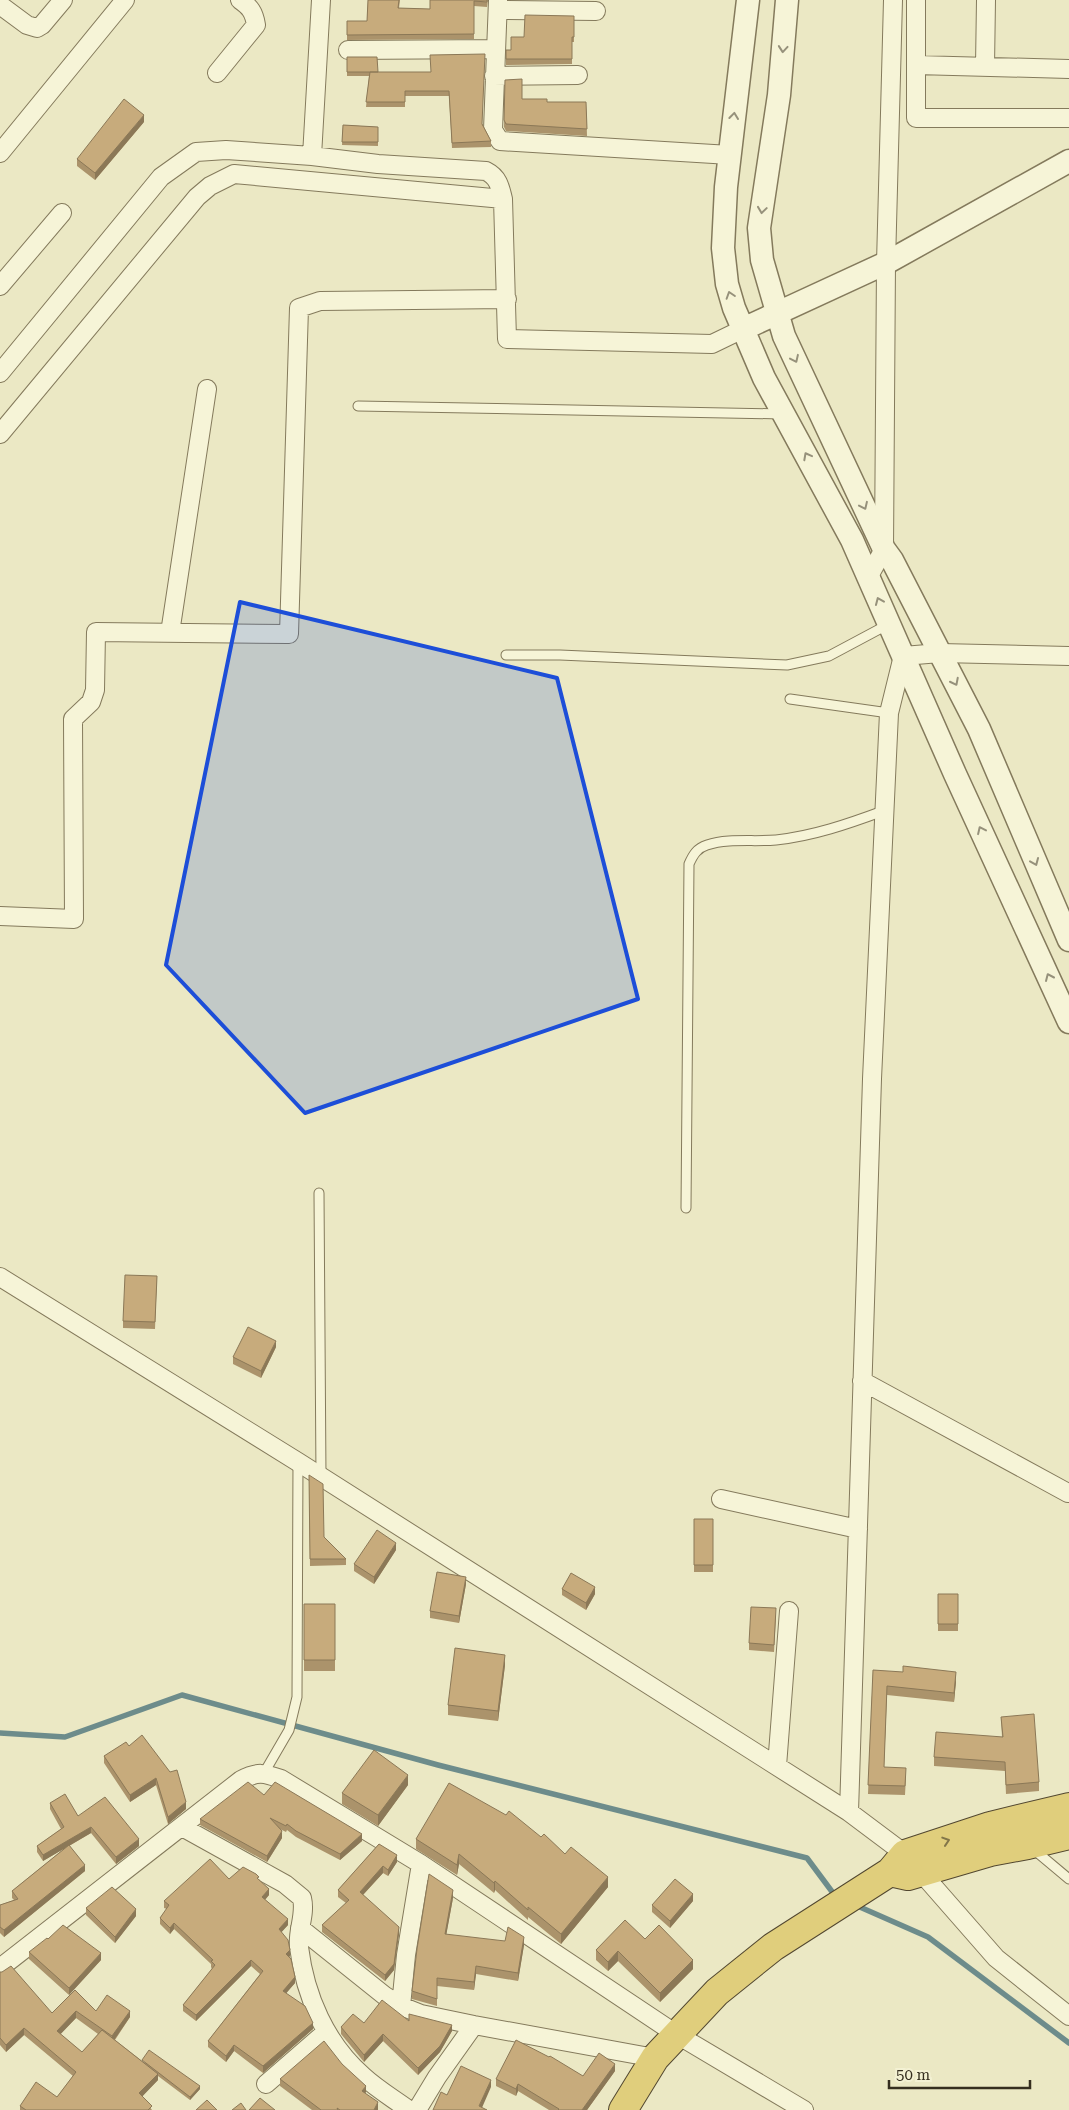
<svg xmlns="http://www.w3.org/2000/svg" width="1069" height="2110" viewBox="0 0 1069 2110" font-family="'Roboto Serif',serif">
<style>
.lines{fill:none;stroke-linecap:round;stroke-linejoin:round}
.stream{stroke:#6d8c8b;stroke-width:5.5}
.service-casing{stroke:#847a5c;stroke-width:11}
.minor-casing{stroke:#847a5c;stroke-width:20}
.tertiary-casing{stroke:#847a5c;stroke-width:25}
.trunk-casing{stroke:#524730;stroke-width:30}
.service{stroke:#f6f4d7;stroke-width:9}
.minor{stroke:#f6f4d7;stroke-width:18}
.tertiary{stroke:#f6f4d7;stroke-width:22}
.trunk{stroke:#e0ce7c;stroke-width:28}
.wall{fill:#ab936b;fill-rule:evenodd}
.shaded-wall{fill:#8b7857}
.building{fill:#c7ab7c;stroke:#8b7857}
.oneway{stroke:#96917b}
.oneway2{stroke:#827649}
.marked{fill:#1d4ed8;fill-opacity:0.2;stroke:#1d4ed8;stroke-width:4;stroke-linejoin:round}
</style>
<rect width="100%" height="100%" fill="#ebe8c4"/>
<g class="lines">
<path class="stream" d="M0,1733l65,4 117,-42 256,70 369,93 29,39
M853,1904l75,33 141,106"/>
<g class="service-casing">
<path id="service" d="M358,406l424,8
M506,655h54l227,10 42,-9 60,-32
M790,699l99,14
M319,1193l2,284
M686,1208l3,-344c4,-9 8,-16 18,-19 22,-7 46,-3 69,-5 37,-4 72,-16 107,-29
M264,1773l25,-43 8,-33 1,-235
M1032,1848l37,31"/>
</g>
<g class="minor-casing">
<path id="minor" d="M498,0l-5,130 7,11 230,14
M916,0v118h153
M0,5l27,20 10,3 5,-3 21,-25
M498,10l98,1
M348,50l148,-1
M916,65l153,4
M985,66l1,-66
M217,73l39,-48c-2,-13 -6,-18 -16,-25
M494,76l84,-1
M0,153l125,-153
M312,156l9,-156
M0,286l62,-73
M0,373l161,-196 35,-25 30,-2 86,6 66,8 108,7c12,6 14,15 17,28l4,140 205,5 31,-15
M0,434l197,-237 13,-11 24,-12 269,25
M869,576l15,-27 2,-286 7,-263
M170,633l37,-244
M0,916l74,3 -1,-200 18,-17 4,-12 1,-58 193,2 10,-326 21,-7 187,-2
M0,1277l298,185 551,350 56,42 91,104 73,58
M862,1381l206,112
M721,1499l137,30
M777,1766l12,-155
M849,1812l23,-733 17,-366 14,-57 37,-3 129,3
M182,1827l103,57 17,14c4,17 -5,32 -3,49 6,49 27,97 64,129 14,13 31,23 46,34
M300,1928l85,68 16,10 20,8 53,11 181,33
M0,1968l241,-188c17,-9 23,-7 40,-1l140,85 255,170 128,76
M401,2006l5,-51 15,-91
M266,2084l60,-52
M417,2110l20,-33 37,-52"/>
</g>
<g class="tertiary-casing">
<path id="tertiary" d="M748,0l-22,187 -3,61 4,36 7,24 30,70 88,162 103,234 114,248
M787,0l-8,95 -20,133 3,32 22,76 100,213 8,11 87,169 90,211
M743,329l143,-66 183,-102"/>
</g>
<g class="trunk-casing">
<path id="trunk" d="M890,1872l18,4 82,-24 38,-7 41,-10
M623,2110l32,-52 62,-66 56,-45 117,-75 15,-18 85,-28 79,-19"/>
</g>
<use href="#service" class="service"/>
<use href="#minor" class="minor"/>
<use href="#tertiary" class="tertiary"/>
<use href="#trunk" class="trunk"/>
</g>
<path class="wall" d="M368,0h32l-1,8 31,1v-9h58l-1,7 -13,-1v33l-127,1v-19h20z
M574,16v26h-2v22l-66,1v-6l5,-9 13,-13z
M347,57l31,15h52l53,53 8,16v6l-39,1 -3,-52h-44v11h-39l3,-31h-22z
M505,80l17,19 25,3h39l1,34 -81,-5 -2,-4z
M144,122l-49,58 -18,-14v-7z
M343,125l35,2v19l-36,-1z
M157,1276l-2,53 -32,-1v-7z
M276,1347l-15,31 -28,-14v-7z
M309,1475l15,62 22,22v6l-36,1z
M694,1519h19v53h-19z
M396,1550l-22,34 -20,-13v-7z
M466,1584l-7,39 -29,-5v-7z
M562,1589l33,5 -9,16 -24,-15z
M938,1594h20v37h-20z
M304,1604h31v67h-31z
M776,1615l-2,37 -25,-2v-7z
M505,1665l-7,56 -50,-6v-10z
M873,1670l83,11 -2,21 -67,-7 -3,72 22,10 -1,18 -37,-1z
M1001,1717l38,65v9l-33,3 -1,-23 -71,-5v-9l68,-20z
M129,1746l57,63 -18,15 -12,-39 -26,17 -26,-39v-7z
M408,1785l-30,41 -36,-22v-11z
M264,1795l98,46 -22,19 -44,-23 -9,-7 -1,2 -6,-3 2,9 -15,24 -67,-37v-6z
M50,1803l28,13 61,30 -23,18 -25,-31 -22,13 16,25 -81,66 -4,-4v-28l14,-5 -2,-2v-7l53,-43 -22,13 -6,-9v-6l24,-17 -11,-20z
M541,1837l24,17 43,33 -47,57 -33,-27v3l-33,-30 -1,3 -35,-29 -2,11 -41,-26v-10z
M379,1844l18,18 -9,14 -5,-3 -20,22 36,39 -5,36 -9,11 -63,-49v-7l24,-22 -8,-6v-7z
M229,1879h30l10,16 -4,5 23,25 -7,7 9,24 -1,1 6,26 -9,10 27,36 -50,44 -29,-22 -8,11 -18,-15v-6l52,-67 -9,-8 -55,55 -13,-10v-6l29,-36 -1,-2v-3l-37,-35 -4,5 -10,-10v-6l7,-9 -3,-1v-7z
M453,1898l-7,37 78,10 -6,36 -42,-7 -2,16 -37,-4v20l-25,-7v-8z
M693,1901l-23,27 -18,-16v-7z
M86,1908l50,8 -21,27 -29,-28z
M645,1939l48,30 -33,33 -42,-41 -10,10 -12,-11v-10z
M29,1952l72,8 -32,35 -40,-36z
M0,1972l52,41 23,-23 21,21 34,6 -15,23 27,21 58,28 -10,11 -32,-24v4l-16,16 10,14h-132v-4l37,-9 16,-21 -49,-41 -18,17 -6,-7zM76,2018l22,16 -16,18 -22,-18z
M409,2021l43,10 -12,21 -22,23 -35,-34 -19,21 -23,-28v-7l23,-4z
M342,2064l24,28 -1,1 13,16v1h-66l-32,-24v-7z
M615,2071l-28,39h-38l-31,-19 -2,5 -20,-10v-7l87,-3z"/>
<path class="shaded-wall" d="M144,115v7l-49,58v-7z
M276,1341v6l-15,31v-7z
M396,1543v7l-22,34v-7z
M466,1577v7l-7,39v-7z
M595,1587v7l-9,16v-7z
M505,1655v10l-7,56v-10z
M956,1672v9l-2,21v-9z
M408,1775v10l-30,41v-11z
M156,1778v7l-26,17v-7z
M186,1802v7l-18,15v-7z
M91,1827v6l-48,28v-6z
M282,1831v7l-15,24v-6z
M362,1834v7l-22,19v-6z
M139,1839v7l-23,18v-7z
M459,1854v10l-2,11v-10z
M397,1855v7l-9,14v-6z
M85,1865v6l-81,66v-7z
M383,1866v7l-23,25v-6z
M608,1877v10l-47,57v-10z
M495,1881v9l-1,3v-10z
M269,1889v6l-7,8v-6z
M453,1890v8l-8,44v-8z
M693,1894v7l-23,27v-7z
M136,1909v7l-21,27v-6z
M288,1919v6l-9,10v-6z
M174,1923v6l-4,5v-6z
M399,1927v7l-5,36 -9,11v-6z
M524,1937v8l-6,36v-8z
M290,1950v6l-4,4v-6z
M618,1951v10l-10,10v-9z
M101,1953v7l-32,35v-7z
M251,1960v6l-55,55v-6z
M693,1960v9l-33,33v-9z
M476,1966v8l-2,16v-8z
M295,1977v6l-12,14v-6z
M76,2011v7l-19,20v-7z
M130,2011v6l-18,26v-7z
M313,2023v6l-50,44v-7z
M452,2025v6l-12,21 -22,23v-7z
M24,2028v7l-18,17v-7z
M383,2034v7l-19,21v-7z
M234,2045v6l-8,11v-6z
M615,2064v7l-28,39h-5z
M158,2074v6l-19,20v-7z
M491,2080v7l-10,23 -2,-4z
M518,2084v7l-2,5v-7z
M200,2086v3l-10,11v-3z
M366,2086v6l-4,6v-7z
M378,2102v8h-4z"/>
<path class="building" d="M368,0h31l-1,8 32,1v-9h57v2l-13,-1v33l-127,1v-14h20z
M525,15l49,1v21h-2v22h-66v-9h5v-13h13z
M485,54l-3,70 9,17 -39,2 -3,-52h-44v11h-39l4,-30h61l-1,-17z
M347,57h30l1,15h-31z
M522,79v20h25v3h39l1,27 -81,-5 -2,-4 1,-40z
M124,99l20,16 -49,58 -18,-14z
M343,125l35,2v15h-36z
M125,1275l32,1 -2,46 -32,-1z
M248,1327l28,14 -15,30 -28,-14z
M309,1475l14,9 1,53 22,22h-36z
M694,1519h19v46h-19z
M377,1530l19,13 -22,34 -20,-13z
M437,1572l29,5 -7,39 -29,-5z
M571,1573l24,14 -9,16 -24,-14z
M938,1594h20v30h-20z
M304,1604h31v56h-31z
M751,1607l25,1 -2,37 -25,-2z
M455,1648l50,7 -7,56 -50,-6z
M903,1666l53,6 -2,21 -67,-7 -3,81 22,1 -1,18 -37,-1 5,-115 30,2z
M1034,1714l5,68 -33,3 -1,-23 -71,-5 2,-25 67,5 -2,-20z
M142,1735l28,37 7,-2 9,32 -18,15 -12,-39 -26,17 -26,-39 22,-14 3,4z
M374,1750l34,25 -30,40 -36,-22z
M248,1782l16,13 11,-13 87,52 -22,20 -44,-23 -9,-7 -1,2 -16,-8 12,13 -15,25 -67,-37z
M449,1783l57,32 3,-4 32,26 3,-3 21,20 6,-7 37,30 -47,57 -33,-27v3l-33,-29 -1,2 -35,-29 -2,11 -41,-26z
M65,1794l13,22 27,-19 34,42 -23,18 -25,-30 -48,28 -6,-9 27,-19 -14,-24z
M379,1844l18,11 -9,15 -5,-4 -23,26 39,35 -5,37 -9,11 -63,-50 27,-25 -11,-10z
M69,1845l16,20 -81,65 -4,-3v-22l18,-6 -6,-8z
M210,1859l19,20 14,-12 13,7 3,3 -2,1 12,11 -7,8 26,22 -9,10 9,11 2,10 -4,4 5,5 4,18 -12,14 22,15 8,17 -50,43 -29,-21 -8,11 -18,-15 55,-70 -12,-11 -55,55 -13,-10 32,-40 -4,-4 2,-1 -39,-37 -4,5 -10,-10 9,-13 -5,-4z
M429,1874l24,16 -8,44 60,7 3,-14 16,10 -6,36 -42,-7 -2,16 -37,-4v21l-25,-8 5,-42z
M675,1879l18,15 -23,27 -18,-16z
M112,1887l24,22 -21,28 -29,-29z
M625,1920l20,19 14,-14 34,35 -33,33 -42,-42 -10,11 -12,-12z
M63,1925l38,28 -32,35 -40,-36 18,-14 1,1z
M11,1966l41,47 23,-23 21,21 11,-16 23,16 -18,25 -36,-25 -19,20 25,21 20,-22 56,44 -19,19 13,13 -4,4h-122l-6,-4 16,-24 21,15 19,-25 -52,-44 -18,17 -6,-7v-66h2z
M382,2000l27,21v-7l43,11 -12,21 -22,22 -35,-34 -19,21 -23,-28 12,-13 11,9z
M516,2040l33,17 1,-1 33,20 16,-23 16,11 -33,46h-24l1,-1 -41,-25 -2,5 -20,-10z
M324,2041l18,23 24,22 -4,5 16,11 -4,8h-34l-3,-2 1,2h-17l-41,-31z
M149,2050l51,36 -10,11 -48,-37z
M461,2066l30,14 -12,26 8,4h-54l8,-18 6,3z
M260,2098l15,12h-26z
M207,2100l10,10h-21z
M241,2103l5,7h-14z"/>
<defs><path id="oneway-chevron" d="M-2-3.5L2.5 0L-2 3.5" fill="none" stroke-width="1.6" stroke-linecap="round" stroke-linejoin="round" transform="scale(1.25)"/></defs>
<g class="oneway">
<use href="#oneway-chevron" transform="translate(783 49) rotate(95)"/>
<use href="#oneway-chevron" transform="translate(734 116) rotate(-83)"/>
<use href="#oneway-chevron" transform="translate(762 210) rotate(98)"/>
<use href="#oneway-chevron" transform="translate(730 295) rotate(-108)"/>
<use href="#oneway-chevron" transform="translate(795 359) rotate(65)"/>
<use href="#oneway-chevron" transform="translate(807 456) rotate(-118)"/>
<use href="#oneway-chevron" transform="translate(864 506) rotate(65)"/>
<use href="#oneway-chevron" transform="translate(879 601) rotate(-113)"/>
<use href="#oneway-chevron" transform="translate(955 682) rotate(63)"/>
<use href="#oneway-chevron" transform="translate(981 830) rotate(-115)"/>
<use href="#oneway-chevron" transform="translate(1035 862) rotate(67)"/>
<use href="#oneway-chevron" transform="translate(1049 977) rotate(-114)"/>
</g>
<use class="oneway2" href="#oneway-chevron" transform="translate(946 1841) rotate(-18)"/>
<path class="marked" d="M240,602l317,76 81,321 -333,114 -139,-148z"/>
<path d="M889 2080v8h141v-8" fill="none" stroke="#352e1f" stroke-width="2.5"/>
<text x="896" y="2080" font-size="15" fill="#352e1f" stroke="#f3f1d3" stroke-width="4" paint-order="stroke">50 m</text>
</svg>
